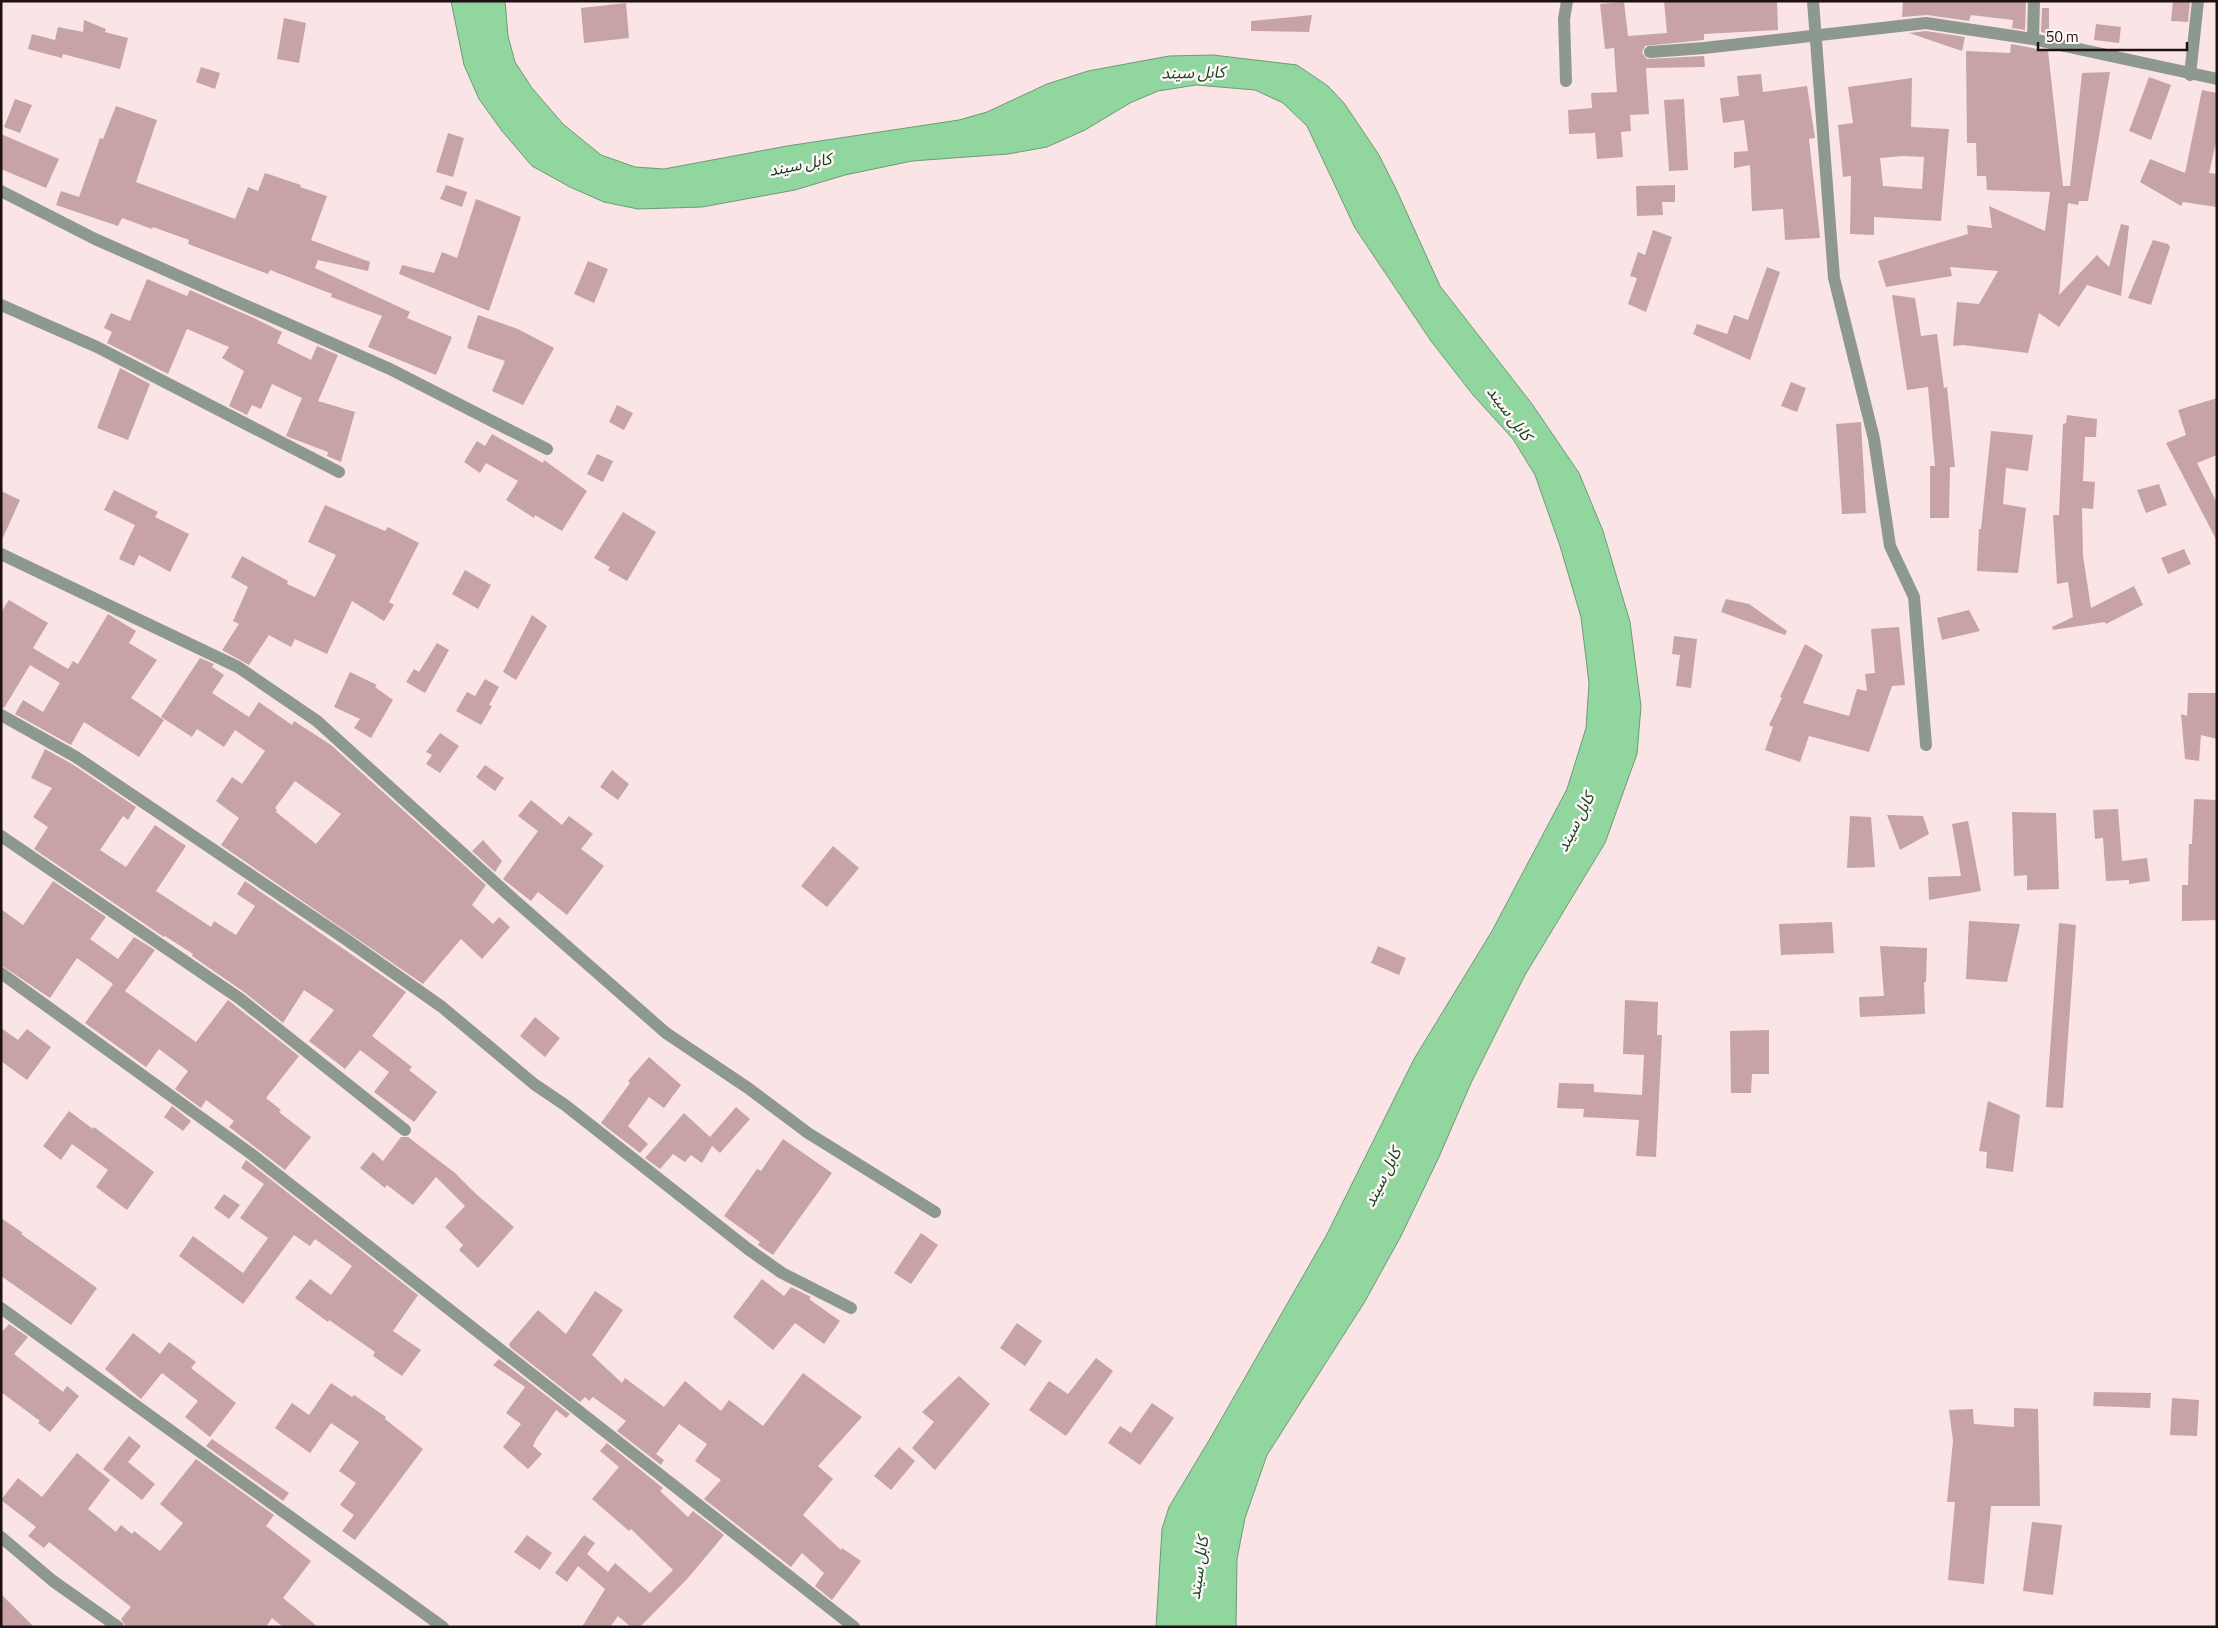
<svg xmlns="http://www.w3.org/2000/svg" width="2218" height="1628" viewBox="0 0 2218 1628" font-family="'Titillium Web','Noto Sans Arabic',sans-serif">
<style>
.water{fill:#91d59f;stroke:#6e9a75}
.building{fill:#c7a3a5;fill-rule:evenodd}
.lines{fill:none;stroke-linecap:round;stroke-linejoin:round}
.street{stroke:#8d988f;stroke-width:12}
.labels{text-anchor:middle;stroke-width:5;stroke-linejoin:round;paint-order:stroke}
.water-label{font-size:16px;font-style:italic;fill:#114321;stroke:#fef6f6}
</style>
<rect width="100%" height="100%" fill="#fbe4e5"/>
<path class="water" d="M451,1h54l3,35 7,26 17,26 31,36 38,31 34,12 29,2 123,-23 172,-26 28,-8 60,-28 41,-13 81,-15 44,-1 84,10 31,21 16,17 35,52 17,34 44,97 92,118 47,69 24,58 27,91 11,84 -4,48 -32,89 -80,132 -54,108 -32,74 -38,79 -37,67 -97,152 -22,63 -8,41 -1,68h-80l6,-98 7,-22 42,-70 115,-201 88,-177 78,-128 75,-142 19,-61 3,-45 -8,-66 -21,-71 -25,-71 -22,-36 -40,-44 -42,-54 -76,-113 -48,-102 -24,-23 -28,-13 -59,-5 -38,6 -28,12 -45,27 -38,17 -39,7 -96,7 -67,14 -50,15 -93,17 -64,2 -34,-7 -34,-15 -38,-21 -30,-35 -23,-32 -15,-34z"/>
<path class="building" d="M1664,1h113l1,29 -74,4v6l-59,6 -3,7 5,6 57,-3 1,11 -59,1 3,46 -19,1 1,16 -10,1 2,25 -26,2 -2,-26 -26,1 -1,-24 24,-2 -1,-15 26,-1 -3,-44 -9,1 -5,-45 24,-2 4,34 39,-3z
M1903,1h123l-1,29 -13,-2 1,-8 -42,-5 -2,6 -42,-6 -25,2z
M2173,1h17l-2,21 -17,-1z
M626,3l3,35 -45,5 -3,-35z
M2042,8h7v26l-8,-2z
M1312,15l-3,17 -58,-1v-10z
M284,18l22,5 -7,40 -22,-4z
M84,20l22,9 -1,3 23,6 -8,31 -57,-15 -1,4 -34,-9 4,-15 23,6 3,-13 25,5z
M2096,24l25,3 -2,16 -25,-3z
M1926,31l39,6 -3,14 -53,-18z
M2011,44l37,7 15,135h7l12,-113 28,-1 -22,129h-9l-1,4 -10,-2 -9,92 38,-40 12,12 12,-43 8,2 -8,70 -34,-11 -28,42 -20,-14 -11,40 -65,-8 -10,1 4,-44 22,2 19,-33 -48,-4 2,9 -66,11 -8,-26 90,-27 -1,-9 25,3 -3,-22 56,25 5,-39 -63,-2 -1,-14h-9l-1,-33h-9l-1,-92 44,2z
M201,67l19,6 -5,16 -19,-7z
M1761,74l2,18 44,-6 8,52 -6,1 11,99 -35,2 -2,-31 -31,2 -2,-46 -16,3v-16l14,-1 -4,-31 -21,3 -3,-25 19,-2 -2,-20z
M2149,77l22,8 -20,55 -22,-9z
M1912,78l-1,49 38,2 -8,92 -67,-4v18l-24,-1 1,-58 -8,1 -5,-52 15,-2 -5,-36zM1903,156l21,1 -2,32 -39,-3 -3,-28z
M2202,90l15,3v45l-8,35 8,1v33l-34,-5 -2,4 -41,-24 10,-23 35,14z
M15,99l17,6 -12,28 -16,-6z
M1684,99l4,71 -19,1 -5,-71z
M116,106l41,14 -21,62 99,37 13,-32 10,4 7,-18 36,12 -1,2 27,9 -16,44 59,22 -2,9 -50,-11 -3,8 95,44 -3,6 45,19 -16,38 -68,-28 14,-31 -51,-19 1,-3 -62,-24 -2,4 -80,-30 1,-4 -36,-13 -1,2 -30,-11 -4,8 -62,-21 5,-14 18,6 21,-59 3,1z
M448,133l16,5 -11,39 -17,-5z
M1,134l58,25 -13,29 -45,-19z
M446,185l21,7 -5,15 -22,-8z
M1675,185v17h-13l1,13 -26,1 -1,-30z
M476,199l45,18 -32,94 -90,-37 3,-9 32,8 8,-21 15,6z
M1653,230l19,7 -26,75 -18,-8 9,-26 -7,-2 8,-24 7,3z
M2153,240l15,4 2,3 -19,58 -23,-7z
M588,261l20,8 -14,34 -20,-9z
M1767,267l13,5 -30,88 -57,-26 4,-10 30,10 7,-19 14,5z
M147,279l40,17 3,-6 66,29 26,13 -5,11 34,17 6,-14 21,9 -20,46 37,11 -14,50 -14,-6 1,-4 -42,-16 16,-38 -30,-14 -11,25 -9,-4 -5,10 -18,-9 15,-35 -22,-13 7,-11 -42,-18 -19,45 -61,-31 5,-11 -8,-4 7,-15 19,8z
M1892,295l23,3 6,38 16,-2 7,54 3,-1 8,80h-5l-1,51h-19v-52h5l-7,-79 -21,3z
M478,315l40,14 36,19 -31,57 -31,-14 13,-30 -38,-13z
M120,368l30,16 -22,56 -31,-12z
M1791,382l15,6 -9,24 -16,-6z
M2217,398v57l-20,8 20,40v38l-51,-98 20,-8 -8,-25z
M617,405l16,8 -9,17 -15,-8z
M2067,415l30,4 -1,18h-11l-2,44 12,1 -2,27 -11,-1 1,48 8,52 43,-22 9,19 -37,19 -1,-2 -52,8 -1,-3 21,-10 -5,-35 -11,2 -4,-69h6l4,-91 3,-1z
M1861,422l5,91 -24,1 -6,-90z
M1991,431l42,4 -5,36 -22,-3 -3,36 23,4 -8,65 -41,-2 2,-42h2z
M492,434l51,29 1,-3 43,31 -25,40 -27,-16 -1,3 -28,-18 12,-19 -32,-18 -6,10 -16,-11 13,-21 8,5z
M597,454l16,7 -10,21 -16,-8z
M2159,484l8,21 -21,8 -9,-23z
M114,490l44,22 -3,5 34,17 -19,38 -31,-17 -5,11 -15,-7 16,-34 -31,-15z
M1,491l19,9 -19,42z
M325,505l60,26 3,-4 31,16 -30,59 5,3 -10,16 -32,-20 -25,53 -32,-15 -4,8 -22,-12 -20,30 -27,-15 17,-26 -6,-3 15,-34 -17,-10 11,-21 46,25 -1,3 28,13 21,-42 -28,-13z
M623,512l33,20 -29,49 -19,-11 2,-3 -16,-9z
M2184,549l7,15 -23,10 -7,-16z
M465,570l26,15 -13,24 -26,-15z
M1726,599l23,5 38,27 -2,4 -64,-23z
M9,600l39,23 -15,25 35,21 5,-8 5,3 30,-50 28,17 -7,12 28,17 -26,38 33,22 -25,37 -55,-35 -13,23 -56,-31 8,-14 20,12 17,-29 -30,-18 -26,43 -3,-1v-95z
M1969,610l11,21 -38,9 -5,-22z
M532,615l15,11 -31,54 -13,-8z
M1899,627l6,58 -13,1 -23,66 -60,-16 -9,26 -35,-12 8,-23 -4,-2 13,-27 -2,-1 25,-53 18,11 -20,48 46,13 8,-27 10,2 -2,-17 10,-1 -4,-44z
M1674,636l23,3 -6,49 -15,-2 4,-31 -8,-1z
M437,643l12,7 -24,43 -19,-11 8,-13 5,3z
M200,658l14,6 -2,3 12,8 -12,18 37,24 10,-15 33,23 2,-4 37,24 155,140 -14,20 21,19 6,-7 11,10 -28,32 -21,-20 -38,45 -202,-139 18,-27 -23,-17 16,-24 10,7 23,-33 -30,-21 -11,17 -27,-18 -5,8 -31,-20zM295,781l46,33 -25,30 -40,-32 1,-2 -2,-2z
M350,672l27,13 -2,2 18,13 -22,38 -17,-10 6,-9 -26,-12z
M485,679l14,8 -10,18 3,1 -11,19 -25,-14 11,-19 8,4z
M2188,693h29v46l-16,-4 -2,26 -14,-2 -4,-45 6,2z
M440,733l19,13 -19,27 -14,-9 6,-9 -6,-3z
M45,749l27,15 64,43 -8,13 -5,-4 -23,34 26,17 29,-42 31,21 -30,45 55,36 3,-6 22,14 19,-29 -18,-12 8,-13 161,111 -34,44 40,31 -3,3 28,22 -23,30 -40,-30 15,-20 -29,-22 -15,19 -36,-28 25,-31 -30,-20 -21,33 -39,-31 -52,-36 1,-2 -28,-18 -1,1 -130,-88 14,-22 -15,-10 19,-29 -21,-10z
M485,765l19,13 -9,13 -19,-14z
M612,770l17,14 -11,16 -18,-13z
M2194,799l23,1 -1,120 -34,1v-36h6l1,-41h3z
M531,800l31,25 7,-9 24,18 -12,15 23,17 -37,49 -29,-23 -7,9 -28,-22 35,-48 -20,-15z
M2118,809l4,52 25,-3 3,23 -21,3v-4l-23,1 -3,-43 -8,1 -2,-29z
M2012,812l44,1 3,76 -32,1v-15l-13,1z
M1887,815l36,1 6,18 -29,16z
M1850,816l21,1 4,50 -28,1z
M1968,821l13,70 -52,9 -1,-23 33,-1 -9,-52z
M483,840l19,21 -7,11 -23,-21z
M833,846l26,22 -32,39 -26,-21z
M53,881l53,36 -16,22 28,20 16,-22 21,13 -30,41 71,51 32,-42 71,56 -33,42 15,12 -2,2 32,25 -26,33 -56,-43 5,-6 -28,-21 -5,8 -26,-19 13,-18 -29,-22 -13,18 -61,-44 28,-39 -36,-26 -27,40 -49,-33v-56l22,16z
M1969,921l51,3 -13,58 -41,-3z
M1832,922l2,31 -53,2 -2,-31z
M2059,923l17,2 -13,183 -17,-1z
M1378,946l28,12 -7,17 -28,-12z
M1880,946l47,2 -1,34h-2l1,32 -65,3 -1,-20 25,-1z
M1625,1000l33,2 -1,33h5l-6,122 -20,-1 3,-36 -56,-3 1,-8 -27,-1 2,-25 35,1v8l48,3 2,-40 -21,-1z
M535,1017l25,21 -15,19 -25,-21z
M1,1028l17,12 9,-11 24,18 -24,33 -26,-19z
M1769,1030v44h-17l-1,19h-20l-1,-62z
M649,1057l32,28 -17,23 -15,-11 -21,29 20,18 -8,9 -39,-30 29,-40 -2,-2z
M1988,1101l32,14 -7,57 -27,-4 1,-16 -8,-1z
M172,1106l19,15 -8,10 -19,-14z
M736,1107l14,12 -30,34 -8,-7 -10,17 -11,-8 -6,7 -12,-8 -13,15 -15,-11 39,-45 26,24z
M69,1111l24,18 1,-2 60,45 -27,38 -31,-23 12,-17 -36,-26 -11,16 -18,-14z
M401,1137h7l47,36 21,21 38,33 -36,41 -19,-18 4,-5 -18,-18 20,-21 -29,-29 -23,28 -26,-20 -2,3 -25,-20 13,-16 10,9z
M783,1139l49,34 -59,82 -15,-10 2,-3 -36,-26 33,-47 4,2z
M246,1160l172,135 -25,36 28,19 -19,26 -29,-20 2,-4 -46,-32 -1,2 -33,-24 15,-19 21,16 21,-29 -37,-27 -5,7 -16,-11 -51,69 -64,-48 14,-20 50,37 25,-35 -28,-20 24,-34 -23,-16z
M224,1194l16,11 -11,14 -15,-11z
M1,1218l22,15 -2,1 76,54 -26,37 -70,-49z
M921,1233l17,12 -27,39 -17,-11z
M762,1279l22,17 7,-9 20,10 -2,2 31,22 -16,23 -29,-21 -22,27 -40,-33z
M595,1291l28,19 -31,45 30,28 3,-5 39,29 21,-26 36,30 8,-11 34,26 40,-53 59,44 -44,49 15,13 -30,36 38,35 1,-2 19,13 -29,39 -17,-14 9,-13 -22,-20 -11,14 -87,-68 17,-19 -26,-19 12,-17 -28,-20 -23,30 8,6 -3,5 -44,-34 9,-10 -33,-24 -4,4 -4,-4 -5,5 -70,-55 -1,-3 29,-34 28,24z
M1017,1323l25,18 -17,25 -25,-18z
M9,1324l19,13 -14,17 49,38 4,-6 12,10 -29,36 -12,-9 2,-2 -39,-29v-59z
M133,1333l27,21 9,-12 27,20 -5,6 45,35 -26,34 -25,-20 13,-16 -36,-28 -21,26 -36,-30z
M1096,1358l17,13 -47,65 -37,-26 20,-29 19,13z
M499,1359l71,55 -4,4 -10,-8 -20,29 -3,7 9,8 -14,15 -25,-22 18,-23 -15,-11 19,-26 -32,-22z
M959,1376l31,28 -55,66 -23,-22 22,-26 -12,-10z
M331,1383l21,14 2,-2 32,22 -1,2 38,30 -68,91 -13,-9 12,-16 -14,-10 16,-22 -17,-12 20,-29 -28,-19 -21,30 -35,-25 17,-25 17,12z
M2094,1392l57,1 -1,15 -57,-2z
M2172,1398l27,2 -2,36 -27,-1z
M1152,1403l22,15 -34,47 -32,-22 12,-17 11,7z
M2014,1408l24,1 2,97h-49l-7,78 -36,-4 7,-78h-8l6,-61 -4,-31 24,-1 1,15 40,3z
M129,1436l12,10 -13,16 27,22 -13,16 -39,-31z
M212,1439l77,54 -6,8 -77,-55z
M607,1443l56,45 -3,3 28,26 5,-6 31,24 -36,43 -48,49h-9l-13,-11 -8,11h-28l23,-38 -27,-23 -11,16 -12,-9 29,-38 11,8 -8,11 21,18 7,-9 35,30 23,-23 -42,-41 -2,2 -37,-32 27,-32 -19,-16z
M899,1447l16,14 -24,29 -17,-14z
M77,1453l33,27 -22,29 28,23 5,-7 11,9 2,-3 26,20 23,-28 -23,-19 36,-45 78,56 -8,11 45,35 -28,37 35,29h-35l-11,-9 -6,9h-140l-5,-8 10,-12 -82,-65 -5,6 -16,-12 8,-9 -35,-27 17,-22 24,19z
M2032,1522l30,3 -9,70 -30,-4z
M527,1535l25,18 -12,17 -26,-18z
M1,1594l33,33h-33z"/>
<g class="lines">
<path class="street" d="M1813,1l21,277 40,161 16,107 24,51 12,148
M2033,39l1,-38
M1650,52l54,-4 222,-25 107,16 184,40
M2190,75l8,-74
M1566,81l-2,-62 3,-18
M1,191l94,48 295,130 157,80
M1,305l96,42 242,125
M1,554l237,113 79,54 195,177 154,135 82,55 60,45 127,79
M1,715l75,42 268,181 98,69 92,77 31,21 183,144 34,24 69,35
M1,836l238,162 166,132
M1,973l249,180 604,474
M1,1308l442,319
M1,1537l52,44 65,46"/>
</g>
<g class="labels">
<g class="water-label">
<text transform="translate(1193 72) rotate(-1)" y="6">کابل سيند</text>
<text transform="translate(800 164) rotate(-11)" y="6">کابل سيند</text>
<text transform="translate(1510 413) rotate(53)" y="6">کابل سيند</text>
<text transform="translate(1575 822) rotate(-63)" y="6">کابل سيند</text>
<text transform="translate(1382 1177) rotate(-63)" y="6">کابل سيند</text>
<text transform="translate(1198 1568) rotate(-82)" y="6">کابل سيند</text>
</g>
</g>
<rect width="2218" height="1628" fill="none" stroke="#1e1112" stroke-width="5"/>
<path d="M2038 42v8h149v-8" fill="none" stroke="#1e1112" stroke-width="2.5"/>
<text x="2046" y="42" font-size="15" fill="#1e1112" stroke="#fef6f6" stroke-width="4" paint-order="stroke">50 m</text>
</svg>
